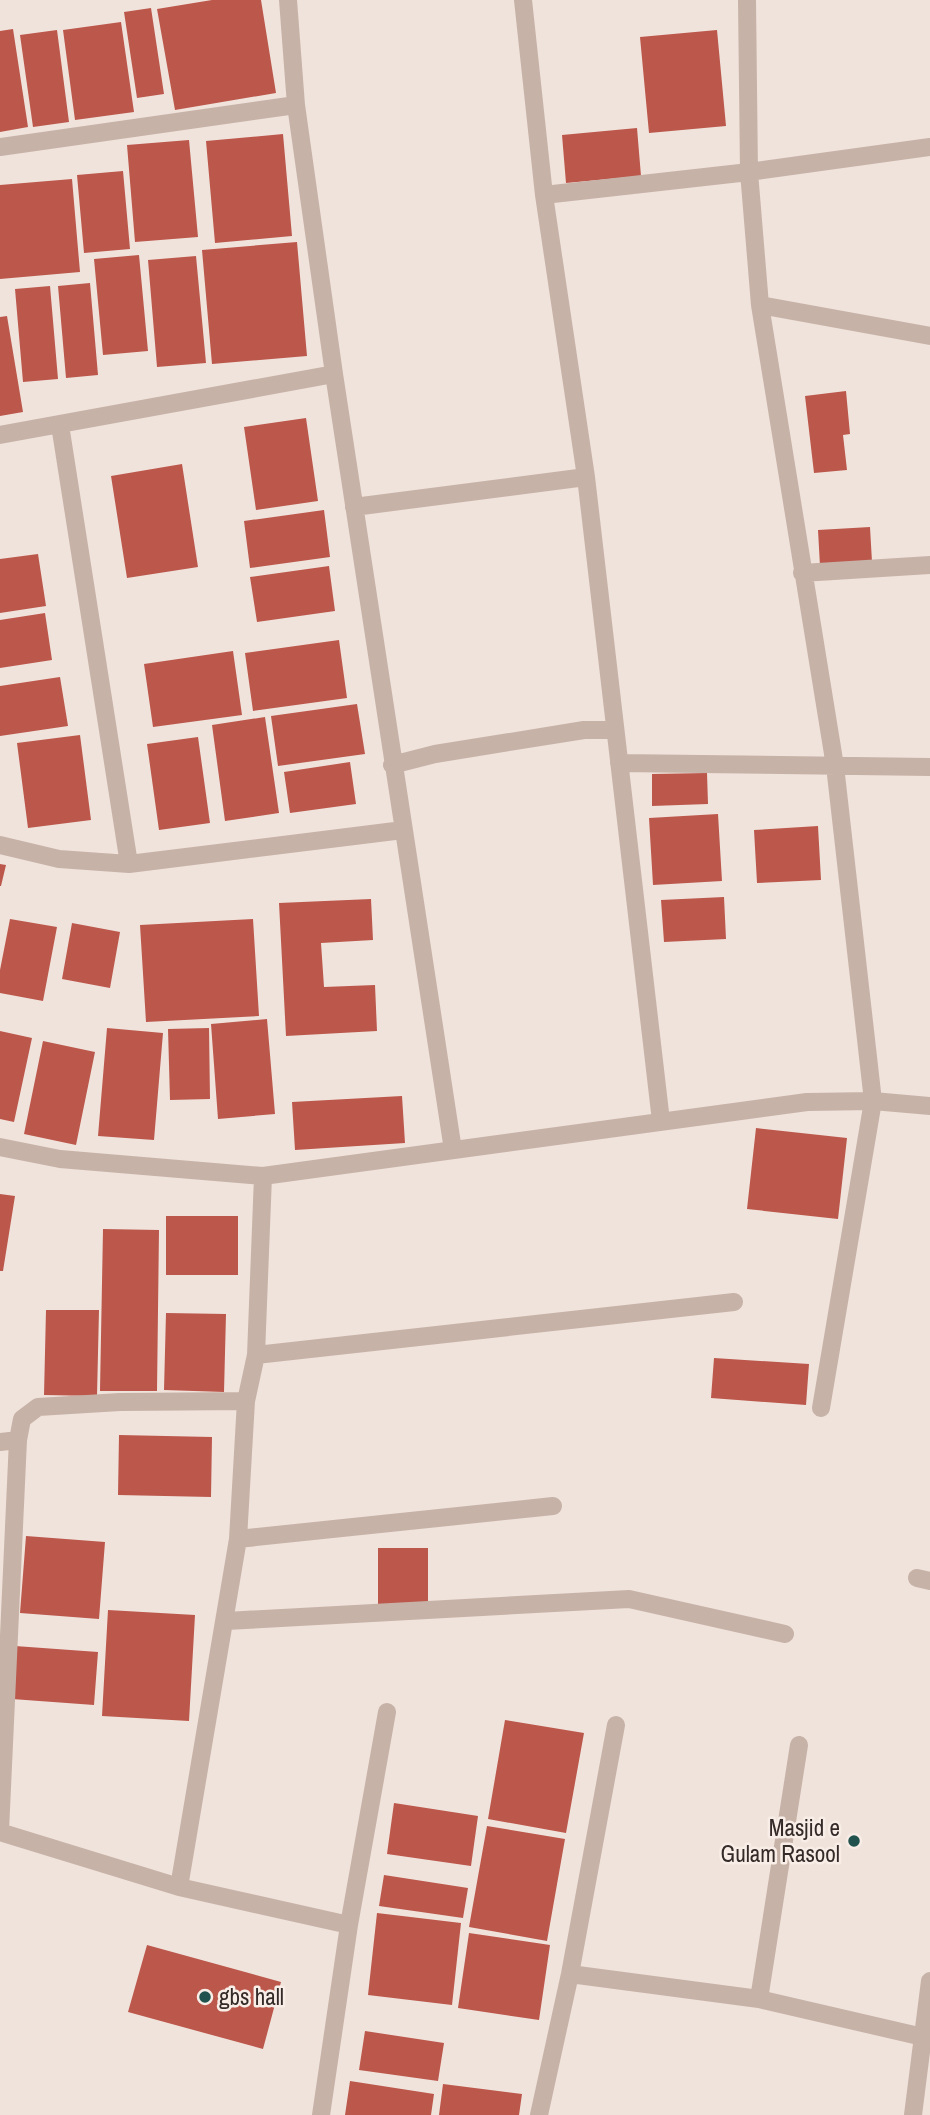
<svg xmlns="http://www.w3.org/2000/svg" width="930" height="2115" viewBox="0 0 930 2115" font-family="'Archivo Narrow',sans-serif">
<style>
.building{fill:#bc574c}
.lines{fill:none;stroke-linecap:round;stroke-linejoin:round}
.street{stroke:#c7b2a8;stroke-width:18}
.poi-dot{fill:#21524e;stroke:#f8eee7;stroke-width:2.5}
.labels{text-anchor:middle;stroke-width:5;stroke-linejoin:round;paint-order:stroke}
.poi-label{font-size:23px;fill:#342a28;stroke:#f8eee7;text-anchor:end}
</style>
<rect width="100%" height="100%" fill="#f0e3db"/>
<path class="building" d="M212,0h49l15,93 -101,17 -18,-101z
M151,8l13,86 -27,4 -13,-86z
M121,22l13,90 -59,8 -12,-90z
M13,29l15,98 -28,5v-101z
M57,30l12,92 -36,5 -13,-92z
M717,30l9,96 -77,7 -9,-96z
M637,128l4,48 -75,7 -4,-48z
M283,134l9,102 -77,7 -9,-102z
M189,140l9,97 -63,5 -8,-97z
M123,171l7,78 -46,4 -7,-78z
M72,179l8,93 -80,7v-94z
M297,242l10,114 -95,8 -10,-114z
M139,255l9,96 -45,4 -9,-96z
M196,256l10,107 -49,4 -9,-107z
M90,283l8,92 -32,3 -8,-92z
M50,286l8,93 -35,3 -8,-93z
M7,316l16,96 -23,4v-99z
M846,391l4,43 -7,1 4,35 -33,3 -9,-77z
M306,418l12,83 -62,9 -12,-83z
M182,464l16,103 -71,11 -16,-102z
M324,510l6,47 -80,11 -6,-47z
M870,527l2,35 -52,4 -2,-36z
M38,554l8,52 -46,7v-54z
M329,566l6,45 -78,11 -7,-45z
M45,613l7,47 -52,8v-48z
M339,640l8,58 -94,13 -8,-58z
M233,651l9,64 -89,12 -9,-63z
M60,677l8,49 -68,10v-50z
M357,704l8,50 -87,12 -7,-50z
M265,717l14,96 -54,8 -13,-96z
M80,735l11,85 -63,8 -11,-85z
M198,737l12,86 -51,7 -12,-86z
M350,762l6,42 -66,9 -6,-41z
M707,773l1,31 -56,2v-32z
M718,814l4,67 -69,4 -4,-67z
M818,826l3,54 -64,3 -3,-53z
M0,864l6,1 -5,21h-1z
M724,897l2,42 -62,3 -3,-42z
M371,899l2,41 -52,3 3,44 51,-2 2,46 -91,5 -7,-133z
M10,919l47,8 -14,74 -43,-8v-23z
M253,919l6,97 -113,6 -6,-97z
M72,923l48,9 -10,56 -48,-9z
M267,1019l8,95 -57,5 -7,-95z
M107,1028l56,5 -9,107 -56,-4z
M209,1028l1,71 -40,1 -2,-71z
M0,1031l32,7 -18,84 -14,-3z
M43,1041l52,11 -19,93 -52,-11z
M402,1096l3,47 -110,7 -3,-48z
M756,1128l91,10 -9,81 -91,-10z
M0,1194l15,2 -12,75h-3z
M166,1216h72v59h-72z
M103,1229l56,1 -2,161h-57z
M46,1310h53l-2,86 -53,-1z
M166,1313l60,1 -2,78 -60,-2z
M714,1358l95,6 -3,41 -95,-7z
M119,1435l93,2 -1,60 -93,-2z
M26,1536l79,6 -6,77 -79,-6z
M378,1548h50v59h-50z
M108,1610l87,5 -6,106 -87,-5z
M15,1646l83,6 -4,53 -82,-6z
M505,1720l79,13 -18,100 -78,-14z
M394,1803l84,13 -7,50 -84,-12z
M487,1826l78,13 -18,102 -78,-14z
M384,1875l84,13 -5,30 -84,-12z
M377,1913l84,10 -9,82 -84,-10z
M469,1933l81,12 -11,75 -81,-12z
M147,1945l134,37 -18,67 -135,-37z
M365,2031l79,12 -6,38 -79,-11z
M350,2081l84,13 -3,21h-86z
M443,2084l79,10 -3,21h-80z"/>
<g class="lines">
<path class="street" d="M288,0l8,105 38,269 119,776
M523,0l21,195 42,282 75,644
M747,0l2,172 11,133 75,461 38,335 -52,307
M0,147l296,-42
M544,195l205,-23 181,-25
M760,305l170,31
M60,425l69,439
M0,435l334,-61
M354,507l232,-30
M802,573l128,-8
M619,763l311,4
M392,765l43,-11 149,-24h31
M0,845l59,14 70,5 274,-34
M0,1147l60,12 203,17 544,-74 66,-1 57,5
M256,1355l478,-53
M0,1442l18,-2
M238,1539l315,-33
M917,1578l13,3
M226,1621l403,-22 156,35
M0,1831l18,-391 4,-21 16,-12 82,-5 126,-1
M0,1832l179,55 170,38 -28,190
M179,1887l59,-348 8,-138 10,-46 7,-179
M349,1925l38,-213
M570,1974l189,25 164,38
M759,1999l40,-254
M539,2115l31,-141 46,-249
M913,2115l17,-134"/>
</g>
<g class="poi-dot">
<circle cx="854" cy="1841" r="7"/>
<circle cx="205" cy="1997" r="7"/>
</g>
<g class="labels">
<g class="poi-label">
<text x="840" y="1836">Masjid e<tspan x="840" dy="26">Gulam Rasool</tspan></text>
<text x="219" y="2005" text-anchor="start">gbs hall</text>
</g>
</g>
</svg>
